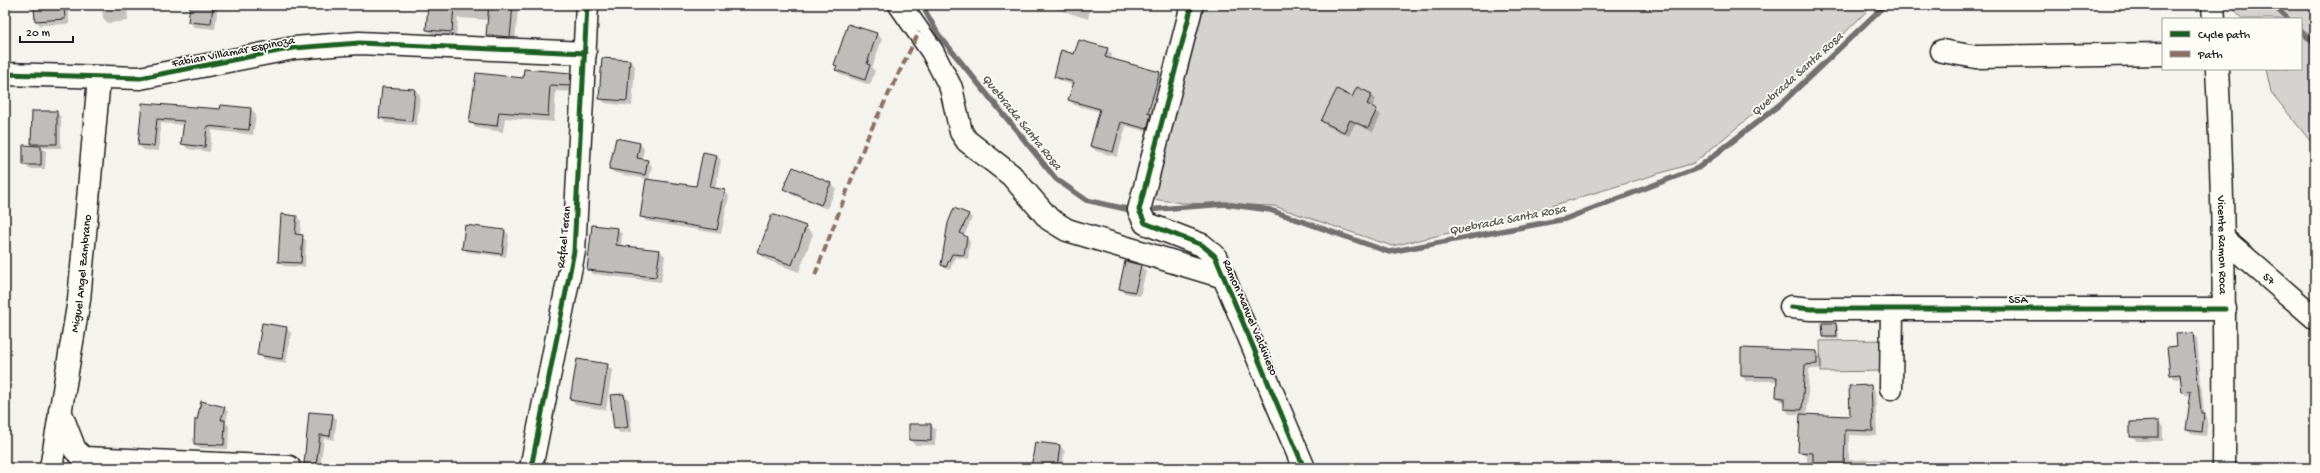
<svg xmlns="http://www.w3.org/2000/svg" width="2320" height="473" viewBox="0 0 2320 473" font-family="'Gochi Hand',sans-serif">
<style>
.green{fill:#d4d3cf;stroke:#787876}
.shadow{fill:#0003}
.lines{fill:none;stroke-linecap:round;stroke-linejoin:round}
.stream{stroke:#72716f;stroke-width:5.5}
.building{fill:#bebdba;stroke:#1c1c1c}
.minor-casing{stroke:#1c1c1c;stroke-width:25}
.minor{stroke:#fdfcf7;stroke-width:22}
.quiet{stroke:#8d6e63;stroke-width:4;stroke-dasharray:8 4;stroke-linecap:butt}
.cycleway-casing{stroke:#fdfcf7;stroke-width:8}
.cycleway{stroke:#1b5e20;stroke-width:5}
.labels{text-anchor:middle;stroke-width:3.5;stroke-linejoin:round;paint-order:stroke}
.street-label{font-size:12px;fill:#1c1c1c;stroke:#fdfcf7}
.water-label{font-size:13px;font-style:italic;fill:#5c5c5a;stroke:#fdfcf7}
</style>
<rect width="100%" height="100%" fill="#f4f3ee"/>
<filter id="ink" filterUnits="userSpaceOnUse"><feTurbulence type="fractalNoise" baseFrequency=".025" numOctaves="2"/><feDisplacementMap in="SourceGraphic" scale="8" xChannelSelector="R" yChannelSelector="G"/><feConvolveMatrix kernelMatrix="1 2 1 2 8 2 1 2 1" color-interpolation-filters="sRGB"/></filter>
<g filter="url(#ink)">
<path class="green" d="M1199,5h674l-63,62 -116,96 -196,59 -106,24 -118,-40 -91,-3 -32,-4z
M2230,5h85v142l-44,-55 -5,-23h35v-50h-59z
M1887,340v31l-66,1 -1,-31z"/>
<path class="shadow" d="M64,5l5,5v14l-29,1 -5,-5z
M102,5h25l1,16 -20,2 -5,-5z
M191,5h27l-3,24 -21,-2 -5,-5z
M429,5h84l5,5 -3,31 -23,-2 -5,-5 1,-14 -30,-2 -2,18 -24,-2 -5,-5z
M1044,5h47l-3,14z
M849,25l28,9 5,5 -10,29 3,3 -5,14 -29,-10 -4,-5 1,-3 -2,-2z
M1107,49l5,5 -1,5 49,14 5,5 -13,55 -26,-7 -9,31 -21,-6 -5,-5 10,-34 -27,-7 -4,-5 4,-15 -14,-4 -5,-5 20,-20z
M603,59l27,2 5,5 -3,40 -27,-3 -5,-5z
M570,74l7,6 -1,12 -20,-1 -2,31 -49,-4 -2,14 -27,-4 -6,-6 54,-43z
M415,90l5,5 -3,30 -31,-2 -5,-5z
M1371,95l5,4 -4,9 9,7 -8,17 -18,-8 -6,12 -22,-10 -5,-5 31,-23z
M143,104l78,6 30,-1 5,5 -3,21 -41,-5 -2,22 -22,-3 -5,-5 2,-19 -24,-2 -2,28 -15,-1 -5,-5z
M56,112l5,5v31h-19l4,3 -1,18h-16l-5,-5 12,-18 -4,-3z
M616,140l24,4 4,5 -2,11 5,1 5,5 -3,14 48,7 19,-32 5,5 -6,29 10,2 4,5 -8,38 -75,-13 -5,-5 6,-37 -32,-6 -5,-4z
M831,184l5,5 -9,20 -37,-15 -5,-5z
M968,214l4,4 -8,18 6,5 -2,18 -13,-2 -5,13 -4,-1 -4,-4z
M282,215l15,2 4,4 -1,15 6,4 -1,27 -22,-1 -4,-5z
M805,227l8,7 -14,38 -32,-12 -8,-7z
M617,229l5,5 -1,12 39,5 5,5 -4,26 -68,-8 -5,-5z
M505,231l4,4 -3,22 -39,-5 -4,-4z
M1141,266l5,5 -6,25 -15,-3 -5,-5z
M1836,324l2,2 1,13h-13l-2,-2z
M286,328l5,5 -5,30 -23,-4 -5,-5z
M2192,334l5,4 7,77 4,4 -2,17 -15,-2 -4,-4 4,-35 -4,1 -4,-5 -1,-13 -7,1 -4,-5 7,-28z
M1817,352l5,5v12h-13l-2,46 44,2 20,-31 4,5 2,45 -28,-1v25l36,-1 4,4h14l5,5h-101v-12l-8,-5 2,-37h-11l-5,-5v-7h-3l-5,-5 1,-16h-32l-4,-5z
M607,365l5,5 -6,40 -30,-5 -5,-5z
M624,395l5,5 3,32 -12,1 -5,-5z
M224,408l4,4 -2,11 3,3 -1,23 -29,-1 -4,-4z
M309,413l23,2 5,4 -3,21 -10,-2 -4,30h-11l-4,-4z
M2158,422l5,5v14h-27l-5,-5z
M910,425h21l5,5 -1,15h-20l-5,-5z
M1060,446l5,5 -3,17h-30z"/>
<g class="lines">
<path class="stream" d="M922,5l16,29 118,145 30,21 49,11
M2273,5l15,14
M2301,31l14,13
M1145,210l80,-6 45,6 119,42 176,-33 133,-51 85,-66 102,-97"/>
</g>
<path class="building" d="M64,5l1,14 -30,2 -1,-15z
M190,5h23l-2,19 -23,-2z
M428,5h26l-2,27 -26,-2z
M489,5h24l-3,32 -24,-2z
M848,24l29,9 -10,31 3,1 -5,15 -30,-10 2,-4 -3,-1z
M1079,40l29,8 -3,9 55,15 -12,41 3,1 -4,15 -26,-7 -8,30 -23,-6 10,-37 -32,-9 6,-18 -20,-5 7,-27 13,4z
M602,58l28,2 -3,41 -28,-2z
M524,69l47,4 -1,13 -20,-1 -2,31 -49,-4 -2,14 -28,-3 7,-50 47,5z
M382,87l33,2 -3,32 -33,-3z
M1357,87l15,7 -5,10 10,5 -9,19 -18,-8 -6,12 -23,-11 16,-32 15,8z
M142,103l78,6 1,-4 30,3 -2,22 -42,-4 -2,21 -24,-3 3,-23 -27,-2 -3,27 -16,-1z
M32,111h25v33h-26z
M616,138l24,5 -3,15 11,2 -3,15 -36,-6z
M23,145l18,1v19h-18z
M703,152l14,3 -7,32 15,3 -8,40 -77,-13 6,-38 50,7z
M793,167l38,16 -10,22 -38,-16z
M954,208l15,6 -9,19 7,4 -3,18 -12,-1 -6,13 -5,-2 7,-42z
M281,214l16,2 -2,18 8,1 -2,28 -23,-1z
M772,214l34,12 -14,39 -34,-12z
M465,225l40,5 -3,24 -40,-5z
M592,225l26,3 -2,17 44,5 -4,27 -69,-7z
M1125,261l16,4 -6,27 -16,-3z
M262,323l25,4 -5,32 -25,-4z
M1822,323h14l1,14h-14z
M2193,333l8,80h3l-2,19 -16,-2 5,-39 -9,1 -2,-18 -10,1 -3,-28 10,-1 -1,-12z
M1741,348l76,3v13l-12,1 -3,45 -18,-1v-11l-8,-1 1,-20 -36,-1z
M577,359l31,5 -7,41 -31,-5z
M1871,385l2,46 -28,-1 -1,37 -31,-1v-13l-15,-1 2,-38 50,2 -1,-30z
M624,394l4,33 -14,2 -4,-34z
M201,401l24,6 -4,13h4l-1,25 -30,-1 1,-25 2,1z
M309,412l24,2 -3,22 -10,-1 -4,30 -12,-1z
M2159,421v16h-29v-15z
M909,424h22v17l-22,-1z
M1035,442l25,3 -3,23h-26z"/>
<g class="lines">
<g class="minor-casing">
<g id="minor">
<path d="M900,5l32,46 19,37 10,44 6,9 44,34 38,44 18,11 157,47"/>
<path d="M1192,5l-53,205 6,13 57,22 13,11 89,212"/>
<path d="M2213,5l1,14"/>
<path d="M1942,51l34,6 187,-3"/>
<path id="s1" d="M2217,69c7,133 8,266 7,399"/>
<path d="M5,74l135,4 154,-30 65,-5 226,10"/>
<path id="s2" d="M2224,239l91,79"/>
<path d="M1791,307l20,2h414"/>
<path d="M1891,388l1,-79"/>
<path d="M60,411l15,39 9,8 205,9"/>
<path id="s3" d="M51,468l28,-168 20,-222"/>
<path d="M531,468l43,-217 13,-246"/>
</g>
</g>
<use href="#minor" class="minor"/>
<path class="quiet" d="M815,275l53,-139 51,-104"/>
<g class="cycleway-casing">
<path id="cycleway" d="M1192,5l-53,205 6,13 57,22 13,11 89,212
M5,74l135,4 154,-30 65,-5 226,10
M1791,307l20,2h414
M531,468l43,-217 13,-246"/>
</g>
<use href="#cycleway" class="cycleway"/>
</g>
</g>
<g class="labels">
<g class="street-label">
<text transform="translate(233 51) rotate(-11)" y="4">Fabian Villamar Espinoza</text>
<text transform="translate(563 237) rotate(-84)" y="4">Rafael Teran</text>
<text dy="4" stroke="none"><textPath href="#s1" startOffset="176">Vicente Ramon Roca</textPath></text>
<text dy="4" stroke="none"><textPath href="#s3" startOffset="197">Miguel Angel Zambrano</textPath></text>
<text dy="4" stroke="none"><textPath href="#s2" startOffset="60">S7</textPath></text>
<text x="2018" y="303">S5A</text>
<text transform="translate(1251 317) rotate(67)" y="4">Ramon Manuel Valdivieso</text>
</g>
<g class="water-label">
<text transform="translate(1796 73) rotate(-42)" y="5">Quebrada Santa Rosa</text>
<text transform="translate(1023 121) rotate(51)" y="5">Quebrada Santa Rosa</text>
<text transform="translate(1507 218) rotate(-11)" y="5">Quebrada Santa Rosa</text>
</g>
</g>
<rect width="2320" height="473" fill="none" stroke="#fdfcf7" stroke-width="20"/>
<rect x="10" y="10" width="2300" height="453" fill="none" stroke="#1c1c1c" stroke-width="1.5" filter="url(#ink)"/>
<rect x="2162" y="18" width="140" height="52" fill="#fdfcf7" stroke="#a3a29f"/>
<rect x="2170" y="31" width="20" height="6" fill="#1b5e20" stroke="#a3a29f"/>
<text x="2198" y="38" font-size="12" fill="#1c1c1c">Cycle path</text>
<rect x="2170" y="51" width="20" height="6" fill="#8d6e63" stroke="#a3a29f"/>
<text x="2198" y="58" font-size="12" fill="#1c1c1c">Path</text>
<path d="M20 36v6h53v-6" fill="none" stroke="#1c1c1c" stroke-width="2"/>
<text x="26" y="36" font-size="12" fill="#1c1c1c" stroke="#fdfcf7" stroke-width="3" paint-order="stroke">20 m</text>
</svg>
